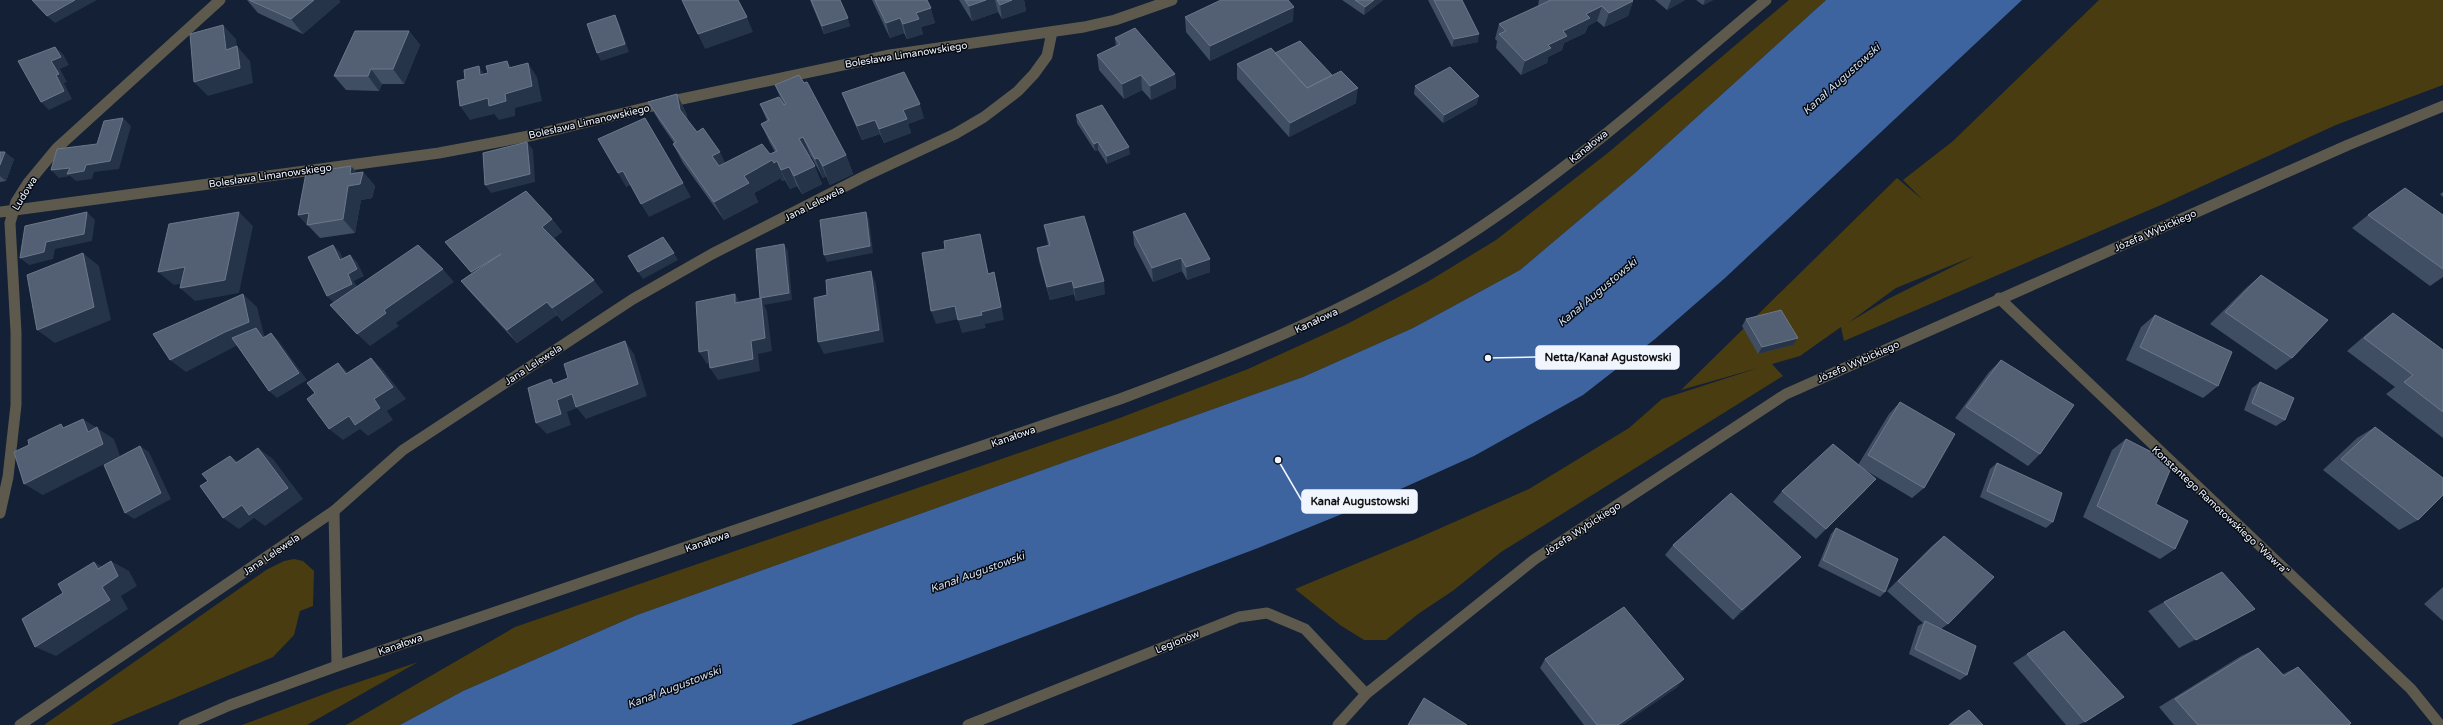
<svg xmlns="http://www.w3.org/2000/svg" width="2443" height="725" viewBox="0 0 2443 725" font-family="'Varela Round',sans-serif">
<style>
.green{fill:#493c10;fill-rule:evenodd}
.water{fill:#3e64a0}
.lines{fill:none;stroke-linecap:round;stroke-linejoin:round}
.service{stroke:#5d594d;stroke-width:11}
.minor{stroke:#5d594d;stroke-width:11}
.wall{fill:#404e64}
.shaded-wall{fill:#26344a}
.building{fill:#536074;stroke:#6c778a}
.labels{text-anchor:middle;stroke-width:3;stroke-linejoin:round;paint-order:stroke}
.street-label{font-size:10px;fill:#f0f5fe;stroke:#050a13}
.water-label{font-size:11px;font-style:italic;fill:#d0dced;stroke:#050a13}
.leader{fill:none;stroke:#f0f5fe;stroke-width:1.5}
.callout-dot{fill:#f0f5fe;stroke:#050a13;stroke-width:1.5}
.callout{fill:#f0f5fe;stroke:#f0f5fe;stroke-width:1.5}
.callout-label{font-size:11px;text-anchor:middle;font-weight:bold;fill:#111}
</style>
<rect width="100%" height="100%" fill="#132035"/>
<path class="green" d="M1789,0h37l-191,173 -115,97 -107,58 -110,49 -666,238 -174,76 -63,34h-54l169,-98 602,-208 131,-50 99,-45 82,-43 67,-41 113,-88z
M2099,0h344v85l-107,40 -175,80 -317,136 -3,-14 -41,29 -28,8 11,12 -282,176 -47,38 -36,24 -32,26h-22l-24,-15 -45,-36 123,-51 111,-49 100,-61 33,-29 96,-31 -77,22 216,-212 26,22 -20,-20 50,-39zM1974,256l-86,43 -40,24 48,-35z
M294,559l9,2 11,10 -1,35 -13,5 -6,24 -21,22 -163,68h-66l222,-155 18,-9z
M418,662l-111,63h-65l93,-35z"/>
<path class="water" d="M1826,0h196l-297,278 -70,61 -72,56 -109,61 -100,45 -116,47 -467,177h-391l63,-34 174,-76 666,-238 110,-49 107,-58 115,-97z"/>
<g class="lines">
<path class="service" d="M334,511l3,155"/>
<path class="minor" d="M0,212l439,-59 95,-18 143,-35 213,-45 194,-28 31,-7 57,-20
M1999,298l412,391 29,36
M0,513l8,-36 8,-72v-73l-6,-109 6,-21 12,-19 29,-35 163,-148
M20,725l314,-214 69,-61 230,-151 79,-45 153,-78 90,-42 29,-17 34,-26 16,-17 13,-18 5,-24
M184,725l46,-20 107,-39 783,-267c119,-44 238,-92 344,-161 108,-70 204,-156 302,-238
M968,725l271,-108 28,-4 38,16 61,65
M1338,725l28,-31 169,-135 251,-165 562,-249 95,-39"/>
</g>
<path class="wall" d="M247,0h92l1,2 -37,32 -45,-21z
M810,0h30l10,26 -26,8z
M872,0h55l8,23 -14,4 2,7 -16,5 -3,-6 -14,5z
M959,0h65l2,11 -24,8 -4,-7 -26,9z
M1342,0h41l-19,15z
M1428,0h34l16,42 -26,5z
M1539,0h93l1,1 -5,15 -24,11 -7,-6 -9,5 -3,7 -21,10 -2,7 -14,7 -1,6 -26,12 -25,-27 1,-7 -2,-2 4,-15 39,-18z
M1655,0h30l-18,10z
M1696,0h17l-10,5z
M1185,17l108,4 -83,40 -24,-29z
M409,31l11,14 -16,39h-22l-3,7 -33,-1 -12,-14z
M1115,38l60,36 1,14 -25,12 -9,-10 -18,9 -25,-29 -2,-15 19,-8z
M1275,53l81,50 -67,34 -52,-58v-15z
M804,83l42,72 7,19 -23,11 -4,-9 -3,2 -12,-22 -2,1 13,27 -20,10 -5,-8 -7,3 -5,-9 -3,1 -1,-3 -27,15 4,9 -34,18 -41,-57 -10,-19 1,-1 -15,-22 -11,-19 29,-8 9,19 2,8 9,11 28,31 45,-9 5,-2 -5,-9 -9,-19 6,-3 -7,-17h23l-8,-19z
M1415,86l62,18 -34,19 -29,-29z
M842,93l82,25 -16,6 3,9 -27,10 -4,-9 -18,6 -14,-32z
M1076,115l54,39 -23,10 -9,-14 -3,1 -18,-28z
M0,152l14,7 -8,22 -6,1z
M363,172l12,14 -3,12 -11,2 -6,33 -35,5 -22,-23 59,-42z
M2443,192v5l-3,-3z
M2368,215h75v62l-13,9 -78,-58z
M552,219l10,13 -8,6 49,54 -41,29 -5,-6 -40,28 -45,-49 -11,-13 11,-8 -27,-31z
M1044,225l61,69 -29,7 -2,-7 -24,6 -11,-39 -2,-13 11,-3z
M1133,232l77,27v13l-23,8 -5,-9 -29,11 -19,-37z
M2261,275l31,83 -16,12 -66,-46 36,-36z
M2393,313l50,37v88l-57,-44 9,-7 -48,-36 29,-25z
M2155,315l63,71 -15,12 -77,-38 15,-33z
M1746,319l47,26 -35,9 -16,-28z
M2001,360l39,94 -12,12 -73,-48 34,-46z
M2260,382l25,38 -9,6 -32,-16 8,-22z
M1900,402l24,86 -12,10 -47,-28 1,20 -50,49 -43,-37 9,-11 76,-26 31,-51z
M2375,427l43,93 -19,10 -76,-60 34,-32z
M2126,439l30,65 19,45 -15,10 -77,-42 29,-67z
M1997,463l56,59 -7,6 -66,-31 10,-28z
M1836,528l49,64 -5,5 -62,-31 13,-32z
M1944,536l4,88 -7,5 26,46 -7,5 -51,-26 9,-28 5,-3 -36,-32 45,-45z
M1673,545l128,12 -10,10 -58,53 -68,-65z
M2443,587v34l-19,-17z
M2164,602l73,16 -58,30 -31,-37z
M2258,648l25,26 15,-7 51,58h-175l-15,-18 82,-51z
M2027,654l58,68 -7,3h-12l-53,-62z
M1545,659l139,20 -8,9 -54,37h-38l-44,-57z
M1969,710l14,15h-35l14,-11z"/>
<path class="shaded-wall" d="M75,0h22l-42,23 -8,-7z
M314,0h25l1,2 -37,32 -12,-15z
M986,0h9l3,12 -26,9 -3,-15z
M1012,0h12l2,11 -24,8 -2,-14z
M1374,0h9l-19,15 1,-8z
M1671,0h14l-18,10z
M1705,0h8l-10,5z
M1633,1l-5,15 -24,11 5,-14z
M1602,6l-5,15 -9,5 -3,7 -21,10 -2,7 -14,7 -1,6 -26,12 4,-14 23,-16 15,-14 23,-17z
M1294,7l-1,14 -83,40v-15z
M931,8l4,15 -14,4 2,7 -16,5 -4,-15 13,-11z
M615,15l4,8 10,29 -28,9 -4,-8z
M747,17l6,15 -48,17 -7,-15z
M848,18l2,8 -26,8 -2,-8z
M900,18l4,15 -14,5 -4,-15z
M223,25l13,14 3,25 -13,-14z
M409,31l11,14 -16,39 -11,-15z
M1479,34l-1,8 -26,5 2,-8z
M237,46l13,15 3,22 -45,13 -14,-14z
M55,47l8,7 6,11 -9,4 7,13 -3,1 8,16 -23,11 -8,-8 15,-27 -5,-14z
M507,61l10,14 -8,-7z
M528,63l9,14 5,24 -27,7v8l-16,4 -5,-6 -24,6 -10,-14 45,-12z
M479,66l9,15 -8,-6z
M371,69l11,15 -3,7 -11,-15z
M1175,74l1,14 -25,12 -1,-14z
M1141,75l1,15 -18,9 -2,-15z
M1358,88l-2,15 -67,34 1,-14z
M677,94l9,19 4,17 -10,-20z
M1479,96l-2,8 -34,19 1,-8z
M920,104l4,14 -16,6 3,9 -27,10 -5,-14 24,-19z
M123,118l8,8 -12,43 -25,3 -2,7 -16,2 -6,-5 -11,2 -8,-8 35,-5z
M875,120l5,14 -18,6 -5,-14z
M803,137l8,19 -5,2 -7,-19z
M527,142l6,8 2,32 -44,11 -6,-8z
M1098,142v8l-3,1 -1,-7z
M1129,147l1,7 -23,10v-8z
M5,152l9,7 -8,22 -6,-5v-11z
M720,152l9,19 -8,4 -9,-19z
M846,155l7,19 -23,11 -7,-19z
M818,158l8,18 -3,2 -8,-19z
M772,160l5,1 8,19 -3,1 -1,-3 -27,15 4,9 -34,18 -10,-18 30,-26z
M351,166l11,12 1,-6 12,14 -3,12 -11,2 -6,33 -12,-14z
M815,166l7,18 -20,10 -8,-18z
M789,167l8,19 -7,3 -9,-19z
M623,171l8,14 -5,2 -8,-14z
M683,183l8,14 -42,20 -8,-13z
M87,212l8,8 -3,21 -37,8 -2,10 -24,6 -9,-7 26,-16z
M239,212l14,14 -14,67 -44,8 -15,-13z
M866,212l3,7 4,34 -46,9 -3,-7z
M309,213l-1,12 -10,-10z
M552,219l10,13 -10,8 -10,-13z
M980,234l3,13 8,40 -3,-13z
M784,244l4,7 4,49 -28,5 3,6 5,40 -14,3 2,17 -42,9 -8,-12 41,-27 9,-43z
M333,245l7,7 7,15 -7,-7z
M83,253l16,13 12,54 -56,23 -18,-13z
M674,253l4,7 -35,19 -5,-7z
M501,254l-19,31 -11,-13z
M350,255l7,7 7,14 -10,5 5,9 -25,13 -7,-7 21,-22z
M1181,258l1,13 -29,11 -1,-14z
M1210,259v13l-23,8 -1,-13z
M185,267l15,13 -26,5 -16,-13z
M443,269l11,13 -58,41 3,3 -29,20 -13,-12 27,-24z
M871,271l5,13 8,58 -60,12 -6,-12z
M994,272l3,13 7,35 -19,4 -4,-12z
M594,280l9,12 -41,29 -10,-13z
M1072,281l2,13 -24,6 -3,-13z
M1104,281l1,13 -29,7 -2,-13z
M243,294l14,13 7,28 7,9h-31l-54,28 -16,-12z
M735,294l7,13 -7,-4z
M547,302l10,13 -40,28 -10,-13z
M955,306l4,13 -23,5 -5,-13z
M982,315l4,13 -24,5 -4,-13z
M271,333l7,7 29,40 -30,18 -8,-7z
M1798,338l-5,7 -35,9 4,-7z
M625,341l9,13 13,42 -61,23 -9,-11 -10,4 4,13 -24,9 -11,-11 21,-23z
M708,350l8,12 -9,2 -8,-12z
M371,358l13,13 22,28 -19,12 6,9 -25,16 -8,-7 -17,11 -14,-11 45,-30z
M338,363l13,12 -5,-1z
M83,419l31,20 6,17 -77,39 -19,-11 64,-52z
M140,446l9,6 22,47 -37,20 -9,-6z
M258,448l15,11 30,40 -38,27 -11,-8 -15,11 -16,-11 19,-13z
M230,456l16,11 -10,-4z
M1876,479l-10,11 -50,49z
M1801,557l-10,10 -58,53 9,-10z
M111,561l18,10 8,15 -16,10 7,13 -72,47 -21,-9 67,-60 -4,-18 -4,-7 18,10z
M2255,609l-18,9 -58,30 17,-8z
M1684,679l-8,9 -54,37h-4z"/>
<path class="building" d="M32,0h43l-28,16z
M249,0h65l-23,19z
M682,0h56l9,17 -49,17z
M811,0h29l8,18 -26,8z
M875,0h52l4,8 -15,5 3,6 -16,5 -3,-6 -14,5z
M965,0h21l-17,6z
M997,0h15l-12,5z
M1221,0h67l6,7 -84,39 -25,-29z
M1355,0h19l-9,7z
M1434,0h28l17,34 -25,5z
M1549,0h83l1,1 -24,12 -7,-7 -16,8 4,4 -27,13 4,5 -19,9 3,3 -26,13 -26,-27 7,-3 -7,-7 50,-23z
M615,15l10,29 -28,9 -10,-29z
M223,25l3,25 11,-4 3,22 -46,14 -4,-48z
M1135,28l40,46 -25,12 -9,-11 -19,9 -25,-29 23,-11 -5,-6z
M355,31h54l-16,38h-22l-3,7h-34z
M1300,41l32,34 -25,13 -32,-35z
M55,47l6,10 -10,4 8,13 -3,1 8,16 -23,11 -23,-41z
M1271,48l36,40 34,-17 17,17 -68,35 -53,-59z
M507,61l2,7 19,-5 4,23 -27,8 1,7 -17,5 -1,-8 -28,8 -3,-25 8,-2 -1,-9 15,-4 1,9 8,-2 -2,-7z
M1450,67l29,29 -35,19 -29,-29z
M904,72l16,32 -17,6 4,9 -28,10 -4,-9 -18,6 -15,-33z
M799,75l5,8 3,-1 39,73 -23,11 -5,-8 -3,1 -12,-22 -4,2 16,27 -21,10 -5,-9 -8,3 -4,-9 -3,2 -2,-3 -28,16 5,7 -35,19 -41,-58 3,-2 -28,-40 29,-8 3,16 17,22 6,-4 17,24 -8,4 7,10 43,-22 8,10 7,-3 -16,-27 8,-4 -9,-16 19,-7 5,8 2,-1 -11,-19z
M1102,105l27,42 -22,9 -9,-14 -4,2 -18,-29z
M123,118l-13,43 -24,4 -2,6 -17,3 3,-6 -19,2 6,-21 40,-5 7,-23z
M645,118l38,65 -42,21 -18,-33 -5,2 -20,-34z
M527,142l3,32 -45,11 -2,-32z
M0,152h5l-5,13z
M351,166l-1,8 13,-2 -3,12 -12,2 -5,33 -36,6 2,-12 -11,2 8,-42z
M2405,188l38,27v54l-75,-54z
M526,191l26,28 -10,8 52,53 -42,28 -5,-6 -40,28 -46,-49 40,-27 -30,18 -26,-30z
M87,212l-3,22 -38,8 -2,10 -24,6 5,-32z
M239,212l-14,68 -45,8 5,-21 -27,5 11,-48z
M866,212l4,34 -46,9 -4,-35z
M1185,213l25,46 -24,8 -5,-9 -29,10 -19,-36z
M1084,216l20,65 -30,7 -2,-7 -25,6 -10,-39 13,-3 -6,-20z
M980,234l8,40 6,-2 7,35 -20,5 1,3 -24,5 -3,-14 -24,5 -9,-58 23,-4 -1,-8z
M663,237l11,16 -36,19 -10,-16z
M784,244l5,49 -29,5 -4,-49z
M333,245l7,15 10,-5 7,14 -9,5 4,10 -25,12 -19,-39z
M418,245l25,24 -59,41 2,3 -29,21 -27,-29z
M83,253l11,54 -57,23 -10,-55z
M871,271l8,59 -61,12 -4,-44 13,-3 -1,-15z
M2261,275l67,45 -36,38 -67,-46z
M243,294l6,28 -24,10 -55,28 -17,-26z
M735,294v9l26,-5 4,40 -14,3 2,18 -43,9 -2,-18 -9,2 -3,-50z
M1781,310l17,28 -36,9 -16,-28z
M2393,313l50,37v62l-39,-30 9,-7 -49,-37z
M2155,315l77,37 -14,34 -78,-39z
M256,328l7,10 8,-5 28,40 -30,18 -37,-53z
M625,341l13,43 -62,23 -4,-13 -15,6 4,14 -25,9 -8,-35 23,-9 2,5 15,-6 -4,-14z
M371,358l22,29 -19,12 6,9 -25,17 -6,-9 -20,13 -22,-30 8,-6 -8,-10 31,-20 8,11z
M2001,360l73,45 -34,49 -74,-47z
M2260,382l34,16 -9,22 -33,-17z
M1900,402l55,32 -31,54 -56,-33z
M83,419l5,13 9,-5 6,17 -79,40 -10,-32 15,-7 -1,-5 33,-16 2,4z
M2375,427l68,51v17l-25,25 -77,-61z
M2126,439l47,24 -17,41 32,17 -13,28 -78,-43z
M1833,444l43,35 -50,50 -44,-38z
M140,446l21,47 -36,20 -21,-48z
M258,448l30,40 -39,27 -7,-10 -19,13 -23,-32 8,-5 -6,-7 28,-18 6,7z
M1997,463l65,30 -9,29 -66,-31z
M1731,493l70,64 -59,53 -69,-65z
M1836,528l62,31 -13,33 -62,-32z
M1944,536l50,41 -46,47 -50,-43z
M111,561l7,15 -16,11 8,13 -75,47 -13,-28 41,-26 -5,-9 36,-22 4,7z
M2222,572l33,37 -59,31 -32,-38z
M1624,607l60,72 -66,46h-21l-52,-66z
M1925,621l51,25 -9,29 -52,-26z
M2064,631l60,66 -39,25 -58,-68z
M2258,648l26,28 14,-9 53,56 -2,2h-151l-23,-26z
M1424,698l43,27h-59z
M1969,710l14,15h-34z"/>
<g class="labels">
<g class="street-label">
<text transform="translate(906 54) rotate(-9)" y="4">Bolesława Limanowskiego</text>
<text transform="translate(589 121) rotate(-13)" y="4">Bolesława Limanowskiego</text>
<text transform="translate(1588 146) rotate(-39)" y="4">Kanałowa</text>
<text transform="translate(270 175) rotate(-8)" y="4">Bolesława Limanowskiego</text>
<text transform="translate(24 193) rotate(-58)" y="4">Ludowa</text>
<text transform="translate(814 203) rotate(-27)" y="4">Jana Lelewela</text>
<text transform="translate(2155 230) rotate(-24)" y="4">Józefa Wybickiego</text>
<text transform="translate(1316 320) rotate(-25)" y="4">Kanałowa</text>
<text transform="translate(1858 361) rotate(-24)" y="4">Józefa Wybickiego</text>
<text transform="translate(533 364) rotate(-33)" y="4">Jana Lelewela</text>
<text transform="translate(1013 436) rotate(-19)" y="4">Kanałowa</text>
<text transform="translate(2221 510) rotate(43)" y="4">Konstantego Ramotowskiego "Wawra"</text>
<text transform="translate(1582 528) rotate(-33)" y="4">Józefa Wybickiego</text>
<text transform="translate(707 541) rotate(-19)" y="4">Kanałowa</text>
<text transform="translate(271 554) rotate(-34)" y="4">Jana Lelewela</text>
<text transform="translate(1177 641) rotate(-22)" y="4">Legionów</text>
<text transform="translate(400 644) rotate(-19)" y="4">Kanałowa</text>
</g>
<g class="water-label">
<text transform="translate(1841 79) rotate(-42)" y="4">Kanał Augustowski</text>
<text transform="translate(1597 292) rotate(-40)" y="4">Kanał Augustowski</text>
<text transform="translate(977 572) rotate(-20)" y="4">Kanał Augustowski</text>
<text transform="translate(674 687) rotate(-21)" y="4">Kanał Augustowski</text>
</g>
</g>
<path class="leader" d="M1488 358L1536 357M1278 460L1302 501"/>
<g class="callout-dot">
<circle cx="1488" cy="358" r="4"/>
<circle cx="1278" cy="460" r="4"/>
</g>
<g class="callout">
<rect x="1536" y="346" width="143" height="23" rx="4"/>
<rect x="1302" y="490" width="115" height="23" rx="4"/>
</g>
<g class="callout-label">
<text x="1608" y="361">Netta/Kanał Agustowski</text>
<text x="1360" y="505">Kanał Augustowski</text>
</g>
</svg>
